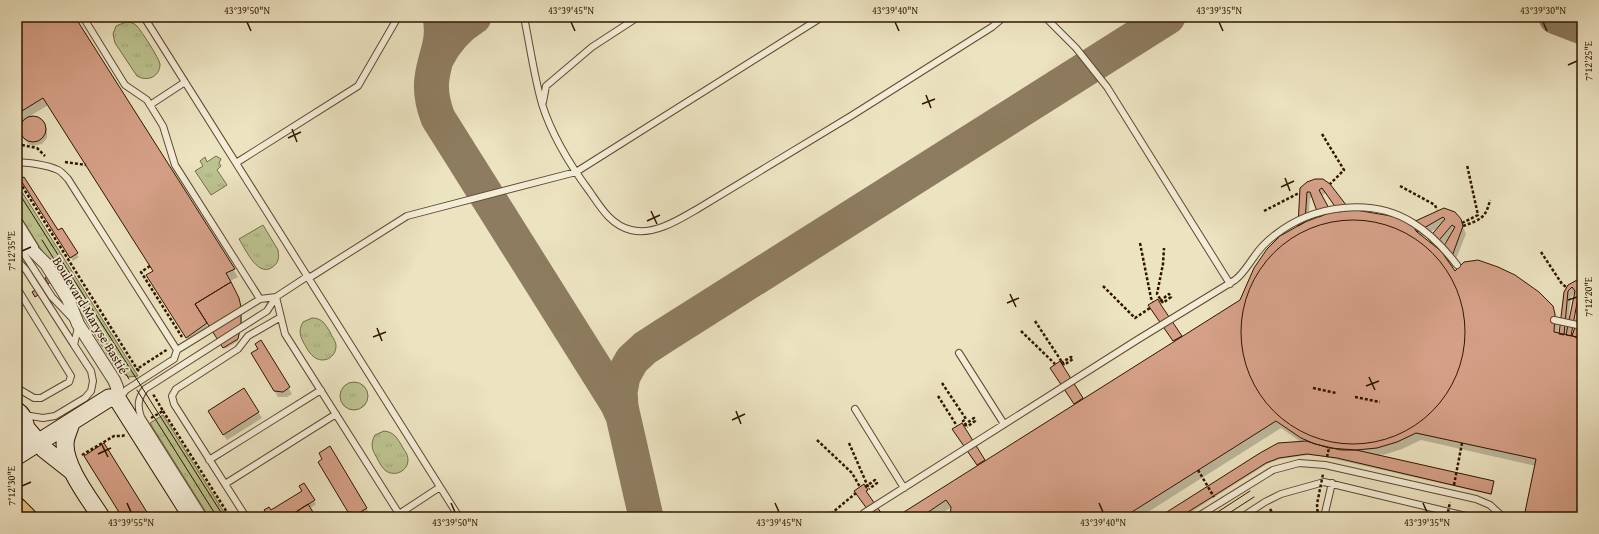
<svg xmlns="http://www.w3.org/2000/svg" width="1599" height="534" viewBox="0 0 1599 534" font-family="'Gentium Book Plus',serif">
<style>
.grass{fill:url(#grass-tufts);stroke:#766c48}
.shadow{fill:#0003;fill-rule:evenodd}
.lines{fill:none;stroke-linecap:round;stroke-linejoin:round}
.taxiway{stroke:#8e7c60;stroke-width:35}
.building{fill:#d5a087;stroke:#301600}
.lane-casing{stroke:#5f4930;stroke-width:8}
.street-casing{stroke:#5f4930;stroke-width:14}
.secondary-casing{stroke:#301600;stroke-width:19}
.primary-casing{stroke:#301600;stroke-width:22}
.path{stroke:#301600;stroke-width:2.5;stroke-dasharray:3 2;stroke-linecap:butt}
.lane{stroke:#f3edd7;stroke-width:6}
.street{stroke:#f3edd7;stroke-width:12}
.secondary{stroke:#f3edd7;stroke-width:17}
.primary{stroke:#e6c280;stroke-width:20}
.tram{stroke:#301600;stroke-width:1}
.lane-bridge-casing{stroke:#5f4930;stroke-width:8;stroke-linecap:butt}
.path-bridge{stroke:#301600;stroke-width:2.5;stroke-dasharray:3 2;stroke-linecap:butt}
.lane-bridge{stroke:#f3edd7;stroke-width:6}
.ticks{fill:none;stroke:#301600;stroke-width:1.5}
.labels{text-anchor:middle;stroke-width:3.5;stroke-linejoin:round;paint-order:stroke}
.street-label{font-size:13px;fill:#301600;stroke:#f3edd7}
.neatline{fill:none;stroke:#301600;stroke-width:1.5}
.ticks-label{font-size:10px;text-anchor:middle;fill:#301600}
</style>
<defs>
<pattern id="grass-tufts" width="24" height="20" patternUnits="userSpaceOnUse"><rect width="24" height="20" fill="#bcc390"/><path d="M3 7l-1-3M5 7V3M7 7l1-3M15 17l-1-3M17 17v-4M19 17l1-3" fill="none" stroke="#a2a77a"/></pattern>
</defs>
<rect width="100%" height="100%" fill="#ece3c1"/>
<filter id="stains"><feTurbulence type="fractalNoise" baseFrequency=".005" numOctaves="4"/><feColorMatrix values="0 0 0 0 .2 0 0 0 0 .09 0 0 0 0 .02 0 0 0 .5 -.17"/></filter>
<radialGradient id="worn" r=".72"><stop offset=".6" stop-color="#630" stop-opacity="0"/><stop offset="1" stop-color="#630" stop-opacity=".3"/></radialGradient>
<path class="grass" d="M126,22c4,0 8,1 11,4 5,6 22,32 23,38 0,13 -13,18 -23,12l-22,-33 -2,-9 3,-8z
M216,156l5,3 -2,4 2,3 -4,4 10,15 -16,10 -16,-24 8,-5 -3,-5 5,-4 2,5z
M17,184l121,192 -9,1 -12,-7 -100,-159z
M263,225l15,25c1,6 1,11 -3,15 -16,16 -29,-15 -36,-26z
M312,318c10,0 13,6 18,14 2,5 6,9 6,14 0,12 -13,18 -22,11 -4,-3 -7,-8 -9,-12 -5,-8 -7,-14 -2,-23z
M340 396a14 14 0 1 1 28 0a14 14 0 1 1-28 0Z
M163,415l64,102h-18l-59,-94z
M384,431c10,1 13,7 18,15 2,4 6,8 6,14 0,11 -13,17 -22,11 -4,-3 -7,-9 -9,-13 -5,-8 -7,-14 -2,-23z"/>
<path class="shadow" d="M17,17h57l164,260 -8,4 9,20 3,18 -4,22 -13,8 -18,-28 -2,1 6,9 -20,14 -39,-62 2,-12 -106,-166 -18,11 9,3 6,6 2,4v9l-5,6 -9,2 -3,-1 -7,-7 -2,-4 -1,-8 3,-5 -6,3z
M1319,180l31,31 61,14 30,-15 19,10 6,14 -14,35 3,4 95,31 9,18 -1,14h2l6,-48 16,-5v17l-2,11h1l1,-2v208h-57l11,-51 -115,-26 -19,9 -19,6 -2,-1v3l113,25 -2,13 -171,-39 -13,-1 -28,4 -13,5 -84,53h-22l140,-75 -20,-14 -141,89h-189l1,-10 -16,10h-39l81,-51 -22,-33 6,-9 23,38 91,-57 -22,-34 6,-9 22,38 93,-58 -23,-33 10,-1 20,29 59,-37 10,-25 17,-26 32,-23 1,-38zM1326,193l14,19 -9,1 -10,-17zM1313,197l7,20 -12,5 2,-24zM1439,227l-10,13 3,6 -10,-9zM1446,241l1,1 -6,11 -3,-2zM1576,292l-5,24h-2l2,-19zM1577,303l1,1 -7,37h-2z
M24,183l34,49 21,25 -6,4z
M261,341l31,53 -5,3h-9l-22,-38z
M258,412l4,6 -35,22 -15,-23z
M329,447l41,67 -5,3h-13l-33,-55 5,-3z
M304,485l12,19 -7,5 5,8h-45l-4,-6 6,1 32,-20z"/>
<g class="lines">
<path class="taxiway" d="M440,17c5,25 -5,38 -8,61 -2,14 1,27 6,40l179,285 6,13
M1556,17l26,10
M437,58c9,-18 21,-31 37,-41
M646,517l-25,-110 -1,-15 3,-16 9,-16 13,-12 20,-13 503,-318"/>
</g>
<path class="building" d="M17,17h58l160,252 -9,4 5,9 -36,22 12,19 -21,15 -40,-63 7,-4 -110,-173 -26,16z
M20 129a13 13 0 1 1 26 0a13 13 0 1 1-26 0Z
M24,177l34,53 4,-2 16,25 -8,5 -50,-79z
M1315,179h8l7,5 20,26 -11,2 -17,-24 -3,2 12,22 -12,5 -9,-25h-3l-2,30 -7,4 2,-38 7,-6z
M1444,208l11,4 6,7 2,7 -13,36 -9,-11 14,-24 -3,-2 -17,20 -7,-6 17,-20 -2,-2 -26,15 -6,-9z
M1356,210l41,7 14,6 6,9 24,19 14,20 9,-9 14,-2 20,7 17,8 24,17 14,14 2,8 -1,18 28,6v179h-58l12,-58 -120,-26 -19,9 -20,6 -21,2h-15l-26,-6 -14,-6 -25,-17 -152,96h-174l1,-10 -5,-7 -25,17h-25l344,-217 14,-32 13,-19 13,-13 25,-14 26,-10z
M1241 332a112 112 0 1 1 224 0a112 112 0 1 1-224 0Z
M48,276l4,5 -4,3 -3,-6z
M1577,280l5,2v9l-3,1 -8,44 -5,-1 9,-44 -3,-4 -4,4 -4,44 -5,-1 5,-42 4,-7z
M231,282l8,16 2,9v17l-3,15 -15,9 -28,-44z
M37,289l3,5 -5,3 -3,-5z
M1158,299l3,6 21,31 -9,5 -25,-36z
M1582,306v16l-4,16 -6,-2z
M261,340l29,47 -7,5 -9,-1 -23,-38 7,-4 -3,-5z
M1060,361l23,37 -9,6 -24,-36z
M244,388l15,24 -36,23 -15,-24z
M962,423l23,37 -8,5 -25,-36z
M1306,441l23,7 27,2 138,31 -3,13 -154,-36 -30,-4 -28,4 -13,5 -86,54h-21l101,-64 18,-10z
M104,443l46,74h-28l-38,-61z
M330,446l37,62 -8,5 -11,-1 -30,-50 4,-3 -3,-6z
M304,483l11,17 -27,17h-16l-2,-3 -2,2 -4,-6 5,-3 2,3 31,-19 -3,-5z
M864,484l4,6 -2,1 18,26h-11l-19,-26z
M308,504l8,13h-28z
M928,513l2,4h-9z"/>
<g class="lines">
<g class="lane-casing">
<path id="lane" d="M83,17l42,68 22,15 16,26 12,39 85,134
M144,17l315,500
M524,17c6,29 10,59 18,87 10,32 28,61 48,88 11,16 21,33 41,38 23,6 49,-11 68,-22l152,-92 141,-89 12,-10
M1045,17l31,31 31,39 123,197
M543,102l3,-16 46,-39 46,-30
M150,105l35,-23
M17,163c8,-2 33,3 41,7 4,2 7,6 10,9l109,171
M236,163l122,-77 40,-69
M17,218l18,29
M17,243l35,54 20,21
M17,260l9,10 48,75
M309,278l98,-62 169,-44 246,-155
M17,288l54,88 -2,6 -28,16h-7l-17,-10
M276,297l9,37 116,183
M1554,320l28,6
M959,353l45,71
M119,399l7,-9 48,-31 3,-9 83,-51 16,-2 32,-21
M855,409l49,79
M24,415l19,3 12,-2 30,-18 6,-7 2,-10 -2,-10 -17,-26 4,-18
M209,460l112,-70
M225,484l111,-70
M397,516l2,-2 41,-27
M204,517l-63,-100c-4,-11 -3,-19 4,-28l122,-78 9,-14
M246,517l-72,-113 -2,-8 4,-7 62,-40 10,-13 33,-19
M861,517l3,-4 273,-173 98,-60c8,-6 13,-15 19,-23 6,-9 13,-16 21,-22 38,-30 97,-38 138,-12 18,11 31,25 44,42
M1242,517l23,-15 16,-8 43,-12 146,35
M1324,517l8,-34"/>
</g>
<g class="street-casing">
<path id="street" d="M17,230l8,13 21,21 22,35 10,25 36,56 3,7 1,13"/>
</g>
<g class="secondary-casing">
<path id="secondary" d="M118,400l74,117
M17,411c9,6 10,20 8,29
M71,423c-2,7 -6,14 -6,21 0,24 24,54 36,73
M26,428l18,21 28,22
M17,456l92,-58h4l5,2"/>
</g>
<g class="primary-casing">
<path id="primary" d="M17,508l9,9"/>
</g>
<path class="path" d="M1322,134l22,36 -14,14
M17,144l20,4 8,8
M65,162l21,3
M17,178l120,191
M1400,186l35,19 2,5
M1264,211l35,-18
M1462,223l16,-8 -11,-50
M1463,226c17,-6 23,-8 27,-26
M1140,243l11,55 2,4
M1541,252l21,32 4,3
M150,266l-9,6 41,65
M1103,286l32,32 15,-10
M1163,303l-6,-9 6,-30 1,-16
M1035,321l29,44
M1021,331l34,33
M139,371l-2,-2 31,-20
M942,383l24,36 -3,2 4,6
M1313,388l23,5
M938,396l19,30
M1355,397l25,5
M163,411l67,106
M151,418l12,-7 -10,-17
M817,440l35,33 8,14
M849,443l20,46
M82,455l32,-19h8l3,-1
M1270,509l5,8
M827,517l29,-24"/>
<use href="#lane" class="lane"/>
<use href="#street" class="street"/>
<use href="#secondary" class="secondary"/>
<use href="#primary" class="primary"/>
<path class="tram" d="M17,190l207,327
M42,240l87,139
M137,390l80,127
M1210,517l40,-26
M1223,517l31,-20"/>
<g class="lane-bridge-casing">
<path id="lane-bridge" d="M1197,517l76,-47 26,-7 26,2 151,34 14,6 13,12"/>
</g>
<path class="path-bridge" d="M1160,301l9,-7 2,3 -8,6
M1061,363l10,-6 2,2 -9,6
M964,425l10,-7 1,3 -8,6
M1327,457l2,-9
M1198,470l16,27
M1454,485l8,-42
M865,487l10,-7 2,3 -8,6
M1318,517l-1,-13 6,-30
M1447,517l3,-15"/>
<use href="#lane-bridge" class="lane-bridge"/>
</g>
<path class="ticks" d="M247,22l4,9M571,22l4,9M895,22l4,9M1219,22l4,9M1543,22l4,9M1568,65l9,-4M926,95l5,13M922,104l13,-5M292,129l5,13M288,138l13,-6M1285,178l5,13M1281,187l13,-6M651,211l6,13M647,221l13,-6M22,251l9,-4M1010,294l6,13M1568,300l9,-3M1007,303l12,-5M377,328l5,13M373,337l13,-5M1369,377l6,13M1366,386l13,-5M736,411l5,13M732,420l13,-6M102,445l6,12M98,454l13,-6M22,486l9,-4M127,503l4,9M451,503l4,9M775,503l4,9M1099,503l4,9M1423,503l4,9"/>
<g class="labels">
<g class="street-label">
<text transform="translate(91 315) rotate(59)" y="5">Boulevard Maryse Bastié</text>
</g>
</g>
<rect width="1599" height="534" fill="none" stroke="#ece3c1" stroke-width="44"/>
<rect x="22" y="22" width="1555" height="490" class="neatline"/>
<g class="ticks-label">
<text x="247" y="14">43°39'50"N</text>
<text x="571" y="14">43°39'45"N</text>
<text x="895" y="14">43°39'40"N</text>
<text x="1219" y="14">43°39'35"N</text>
<text x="1543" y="14">43°39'30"N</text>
<text transform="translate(1588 61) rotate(-90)" y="4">7°12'25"E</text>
<text transform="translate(11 251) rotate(-90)" y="4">7°12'35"E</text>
<text transform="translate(1588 297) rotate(-90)" y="4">7°12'20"E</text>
<text transform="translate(11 486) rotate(-90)" y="4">7°12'30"E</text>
<text x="131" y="526">43°39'55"N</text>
<text x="455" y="526">43°39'50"N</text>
<text x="779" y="526">43°39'45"N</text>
<text x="1103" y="526">43°39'40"N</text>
<text x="1427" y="526">43°39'35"N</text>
</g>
<rect width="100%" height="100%" filter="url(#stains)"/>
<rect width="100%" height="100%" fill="url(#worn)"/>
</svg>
